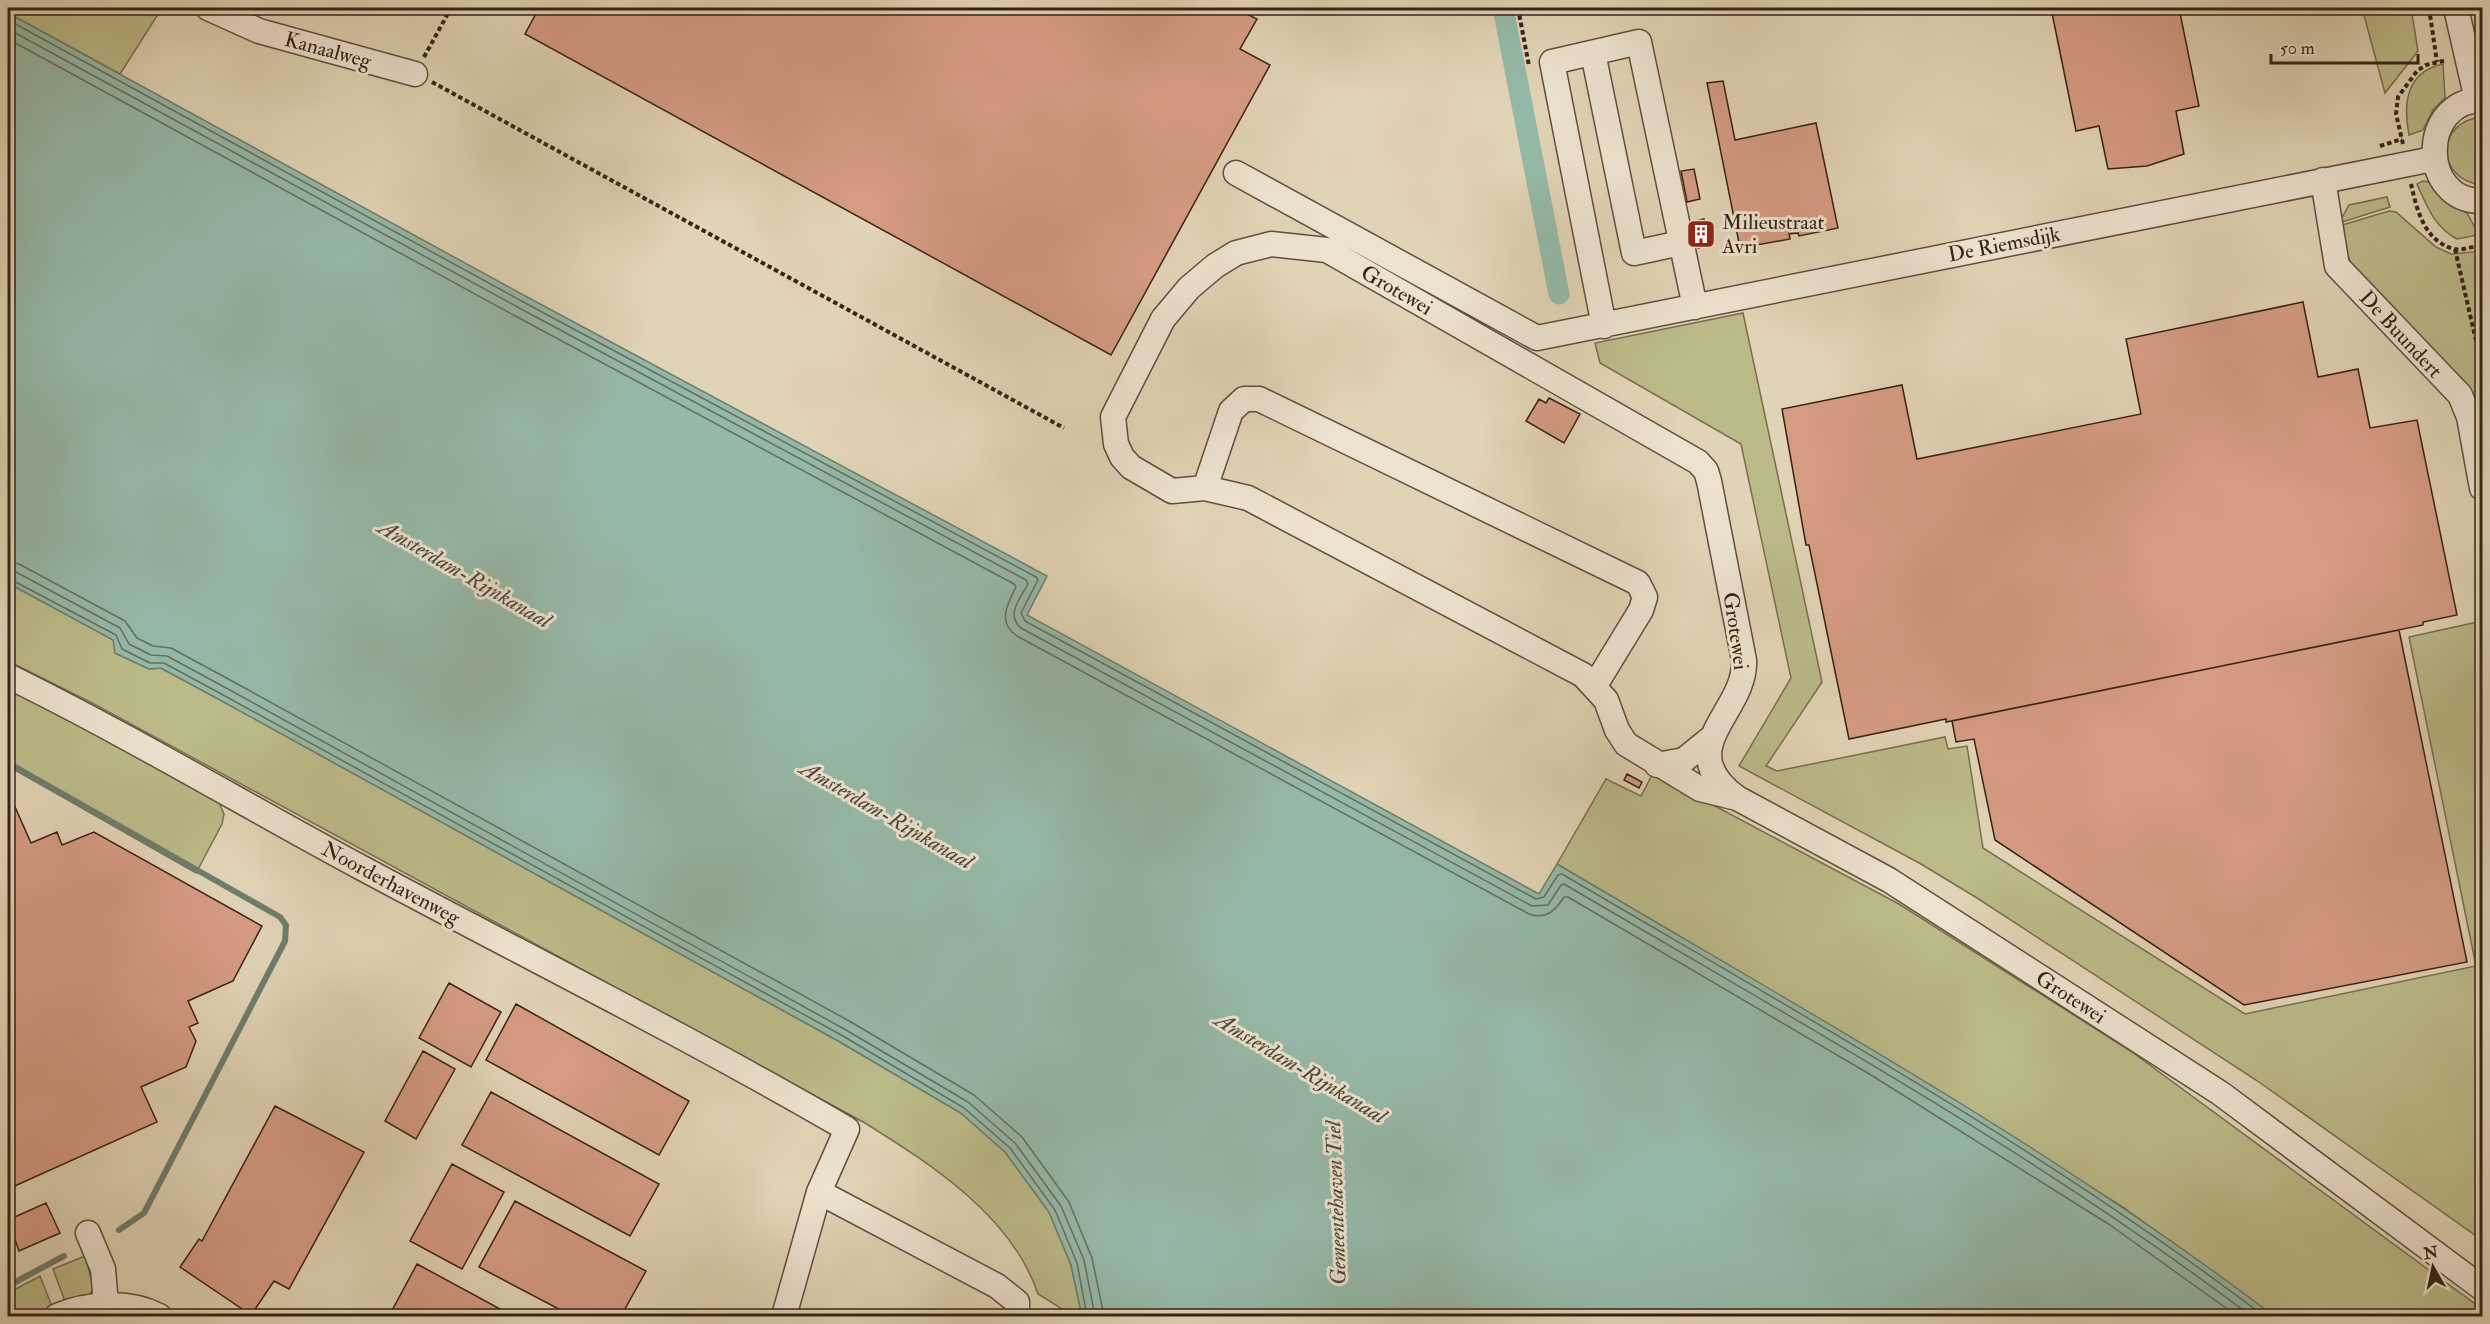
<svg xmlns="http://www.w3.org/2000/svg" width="2490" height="1324" viewBox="0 0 2490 1324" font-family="'IM FELL Double Pica',serif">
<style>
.green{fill:#bbba88;stroke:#796e4e;stroke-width:1.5}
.water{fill:#95b9a8;stroke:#6f7d6d;stroke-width:1.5}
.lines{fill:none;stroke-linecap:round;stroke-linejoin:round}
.shore{stroke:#666e5e;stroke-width:1.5}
.stream{stroke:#6f7d6d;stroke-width:6}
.canal{stroke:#95b9a8;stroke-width:21}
.building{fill:#d59b83;stroke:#372215;stroke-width:1.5}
.minor-casing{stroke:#624e3d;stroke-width:27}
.path{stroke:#372215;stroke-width:4;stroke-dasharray:4.5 3;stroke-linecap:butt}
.minor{stroke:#ece2cf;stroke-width:24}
.labels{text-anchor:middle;stroke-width:6;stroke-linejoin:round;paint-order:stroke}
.street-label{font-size:21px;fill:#372215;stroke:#ece2cf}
.poi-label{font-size:21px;fill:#372215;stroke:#ece2cf;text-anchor:start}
.water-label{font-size:22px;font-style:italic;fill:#4e483a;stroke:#ece2cf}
</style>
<rect width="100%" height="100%" fill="#e1d3b5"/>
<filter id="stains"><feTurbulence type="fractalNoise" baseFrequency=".00333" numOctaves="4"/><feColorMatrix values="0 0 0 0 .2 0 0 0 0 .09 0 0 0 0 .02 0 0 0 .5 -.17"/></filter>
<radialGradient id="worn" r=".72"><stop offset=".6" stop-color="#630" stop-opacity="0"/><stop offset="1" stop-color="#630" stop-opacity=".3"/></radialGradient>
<path class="green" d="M8,8h154l-42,66 -112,-61z
M2362,8h49l7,43 -33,42z
M2443,64l2,34 -12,12 -10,20 -14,5c-6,-32 -3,-63 34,-71z
M2482,117v68c-47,-5 -47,-64 0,-68z
M2423,181c26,3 46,31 55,54l-21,4c-23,-12 -30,-33 -40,-55z
M2387,197l3,10 -51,16 10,-18z
M2389,211l7,1 40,35 15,7 31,-3v189l-8,-39 -8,-17 -115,-119 -12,-39z
M1743,313l79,369 -56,84 11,5 168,-34 3,12 19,-3 16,102 262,166 231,-48 -67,-329 73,-16v619l-226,-160 -279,-182 -56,-34 -182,-98 52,-88 -50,-234 -141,-81 -5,-20z
M8,583l106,57 1,13 34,16 12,-1 61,33 618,341 121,71 44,39 44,60 22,53 10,47 -19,-3 -24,-15c-26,-78 -106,-129 -173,-171l-771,-419 -86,-43z
M8,687l210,113 6,14 -2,10 -26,49 -188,-107z
M1653,773l246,131 233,148 350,257v7h-208l-151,-109 -241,-151 -325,-192 49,-85 35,17z
M85,1256l9,34 -13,11 -15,3 -13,-35z
M40,1276l13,33 -19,7h-26v-23z"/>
<path class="water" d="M8,13l521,285 518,278 -20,39 512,279 18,-30c243,144 492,281 717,452h-1192l-11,-51 -22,-53 -44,-60 -44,-39 -121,-71 -618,-341 -61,-33 -12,1 -34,-16 -2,-13 -105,-57z"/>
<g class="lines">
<path class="shore" d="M8,20l519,284 509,273 2,3 -17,33 4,8 511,278 8,-2 14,-22 4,-1c238,140 482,275 702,442
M8,29l515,281 503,270 2,4c-7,13 -23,31 -7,44l511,278 16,-1 13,-20 3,-1c233,137 472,269 687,432
M8,39l511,279 495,266 2,3c-9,18 -19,35 1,49l512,278c17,6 26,-3 35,-17h4l303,178 239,150 127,91
M8,561l11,3 106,57 12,17 16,8 18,2 61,33 619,341 123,73 48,42 47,65 23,56 12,58
M8,570l8,2 104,56 9,16 22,11 16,1 61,33 618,341 122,72 47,41 46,63 23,54 11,56
M8,578l108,57 6,14 28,14h14l61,33 618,340 121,72 46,40 45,62 22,53 10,53"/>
<path class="stream" d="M8,763l272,154 6,8 -1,16 -141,272 -25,17
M8,1286l56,-30"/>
<path class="canal" d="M1503,8l56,286"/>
</g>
<path class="building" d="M539,8h696l22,11 -17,30 30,16 -159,290 -586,-321z
M2051,8h128l20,98 -23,5 8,43 -37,12 -39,3 -9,-43 -23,5z
M1723,81l12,59 81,-17 22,105 -39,8 -1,-3 -9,1 1,5 -50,9 -33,-165z
M1694,169l6,30 -13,3 -6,-31z
M1704,219l6,26 -12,3 -6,-26z
M2303,302l15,75 40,-8 12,59 47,-8 40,195 -34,7v3l-477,97v-3l-97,20 -40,-194h-3l-24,-136 120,-24 15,74 224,-45 -15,-75z
M1549,398l31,16 -16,29 -38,-22 13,-22 7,4z
M2399,630l68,332 -223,43 -249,-165 -21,-101 -18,3 -4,-21z
M1627,774l15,8 -3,6 -15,-8z
M12,800l19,43 26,-11 5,13 32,-13 168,94 -29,55 -45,20 10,22 -9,4 7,14 -10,26 -45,20 16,35 -149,67v-387z
M449,983l52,29 -30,55 -52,-29z
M516,1004l173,97 -30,54 -173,-95z
M423,1051l32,18 -39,70 -31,-18z
M491,1092l168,92 -29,52 -168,-91z
M275,1106l89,46 -75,137 -15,-8 -23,34 -71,-48 19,-28 3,2z
M452,1164l52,28 -42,77 -52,-28z
M515,1201l131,70 -25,45h-49l-93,-49z
M46,1203l14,30 -41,18 -11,-31z
M417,1264l96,52h-124z"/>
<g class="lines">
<g class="minor-casing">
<path id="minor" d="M208,8l51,23 156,43
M2456,8l21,92
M1593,53l41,200 47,-10
M2482,100c-63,0 -63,102 0,101
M1236,173l301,165 896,-179
M2323,180l14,86 123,129 9,22 13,71
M1604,326l-52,-264 87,-20 56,265
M1205,488l26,-77 13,-12h15l379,184 7,14 -4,13 -47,77
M8,676c120,59 235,128 354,192 162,87 327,169 485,261l-28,63 178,94 20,16v14
M1657,765l27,-5 27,-22
M1737,798l-37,-9 -74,-45 -9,-14 -11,-30 -23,-25 -335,-177 -43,-10 -33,3 -41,-24 -9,-10 -6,-13 -3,-27 50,-98 26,-31 26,-22 21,-13 35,-9 56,6 371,212 8,9 3,10 35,179c3,52 -75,88 -7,138l152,82 331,213 262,195
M88,1233l15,36 3,36
M57,1316c30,-13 71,-16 102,0
M784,1316l35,-124"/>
</g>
<path class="path" d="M1518,8l11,58
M2429,8l8,54
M424,57l27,-49
M432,82l632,346
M2403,144l-7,-30 2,-17 19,-26 9,-6 21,-5
M2380,146l22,-7
M2411,184c6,26 13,57 43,65 7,2 21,-3 28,-4
M2455,249l27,118"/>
<use href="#minor" class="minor"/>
</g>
<defs>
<g id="building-square" transform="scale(1.5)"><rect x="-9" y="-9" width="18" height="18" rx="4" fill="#8f2418" stroke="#ece2cf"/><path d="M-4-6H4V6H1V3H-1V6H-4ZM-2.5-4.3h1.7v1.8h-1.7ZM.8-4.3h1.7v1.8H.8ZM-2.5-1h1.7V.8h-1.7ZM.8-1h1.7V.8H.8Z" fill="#fff"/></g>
</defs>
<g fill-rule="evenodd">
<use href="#building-square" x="1701" y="234"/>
</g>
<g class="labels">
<g class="street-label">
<text transform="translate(328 50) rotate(15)" y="7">Kanaalweg</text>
<text transform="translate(2004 244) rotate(-11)" y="7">De Riemsdijk</text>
<text transform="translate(1397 290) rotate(30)" y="7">Grotewei</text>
<text transform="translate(2401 334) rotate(47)" y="7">De Buundert</text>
<text transform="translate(1736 631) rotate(82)" y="7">Grotewei</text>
<text transform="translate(391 883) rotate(28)" y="7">Noorderhavenweg</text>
<text transform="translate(2071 997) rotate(33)" y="7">Grotewei</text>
</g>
<g class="poi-label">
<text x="1722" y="229">Milieustraat<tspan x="1722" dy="24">Avri</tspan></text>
</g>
<g class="water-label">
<text transform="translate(465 573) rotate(30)" y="8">Amsterdam-Rijnkanaal</text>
<text transform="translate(887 814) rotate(30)" y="8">Amsterdam-Rijnkanaal</text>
<text transform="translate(1301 1067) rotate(31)" y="8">Amsterdam-Rijnkanaal</text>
<text transform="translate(1335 1203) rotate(-92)" y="8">Gemeentehaven Tiel</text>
</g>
</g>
<rect width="2490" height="1324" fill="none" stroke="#e1d3b5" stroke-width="30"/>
<rect x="9" y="9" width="2472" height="1306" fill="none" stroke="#372215" stroke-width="3"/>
<rect x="15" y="15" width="2460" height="1294" fill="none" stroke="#372215" stroke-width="1.5"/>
<g transform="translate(2433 1267) rotate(351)" stroke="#ece2cf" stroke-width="4.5" paint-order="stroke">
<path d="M0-4.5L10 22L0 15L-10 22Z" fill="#372215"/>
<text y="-9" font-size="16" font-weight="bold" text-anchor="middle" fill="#372215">N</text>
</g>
<path d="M2271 54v9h147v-9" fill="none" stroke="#372215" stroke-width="3"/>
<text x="2280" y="54" font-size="18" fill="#372215" stroke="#ece2cf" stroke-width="4.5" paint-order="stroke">50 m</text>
<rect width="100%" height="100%" filter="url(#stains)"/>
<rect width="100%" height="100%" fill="url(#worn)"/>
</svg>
